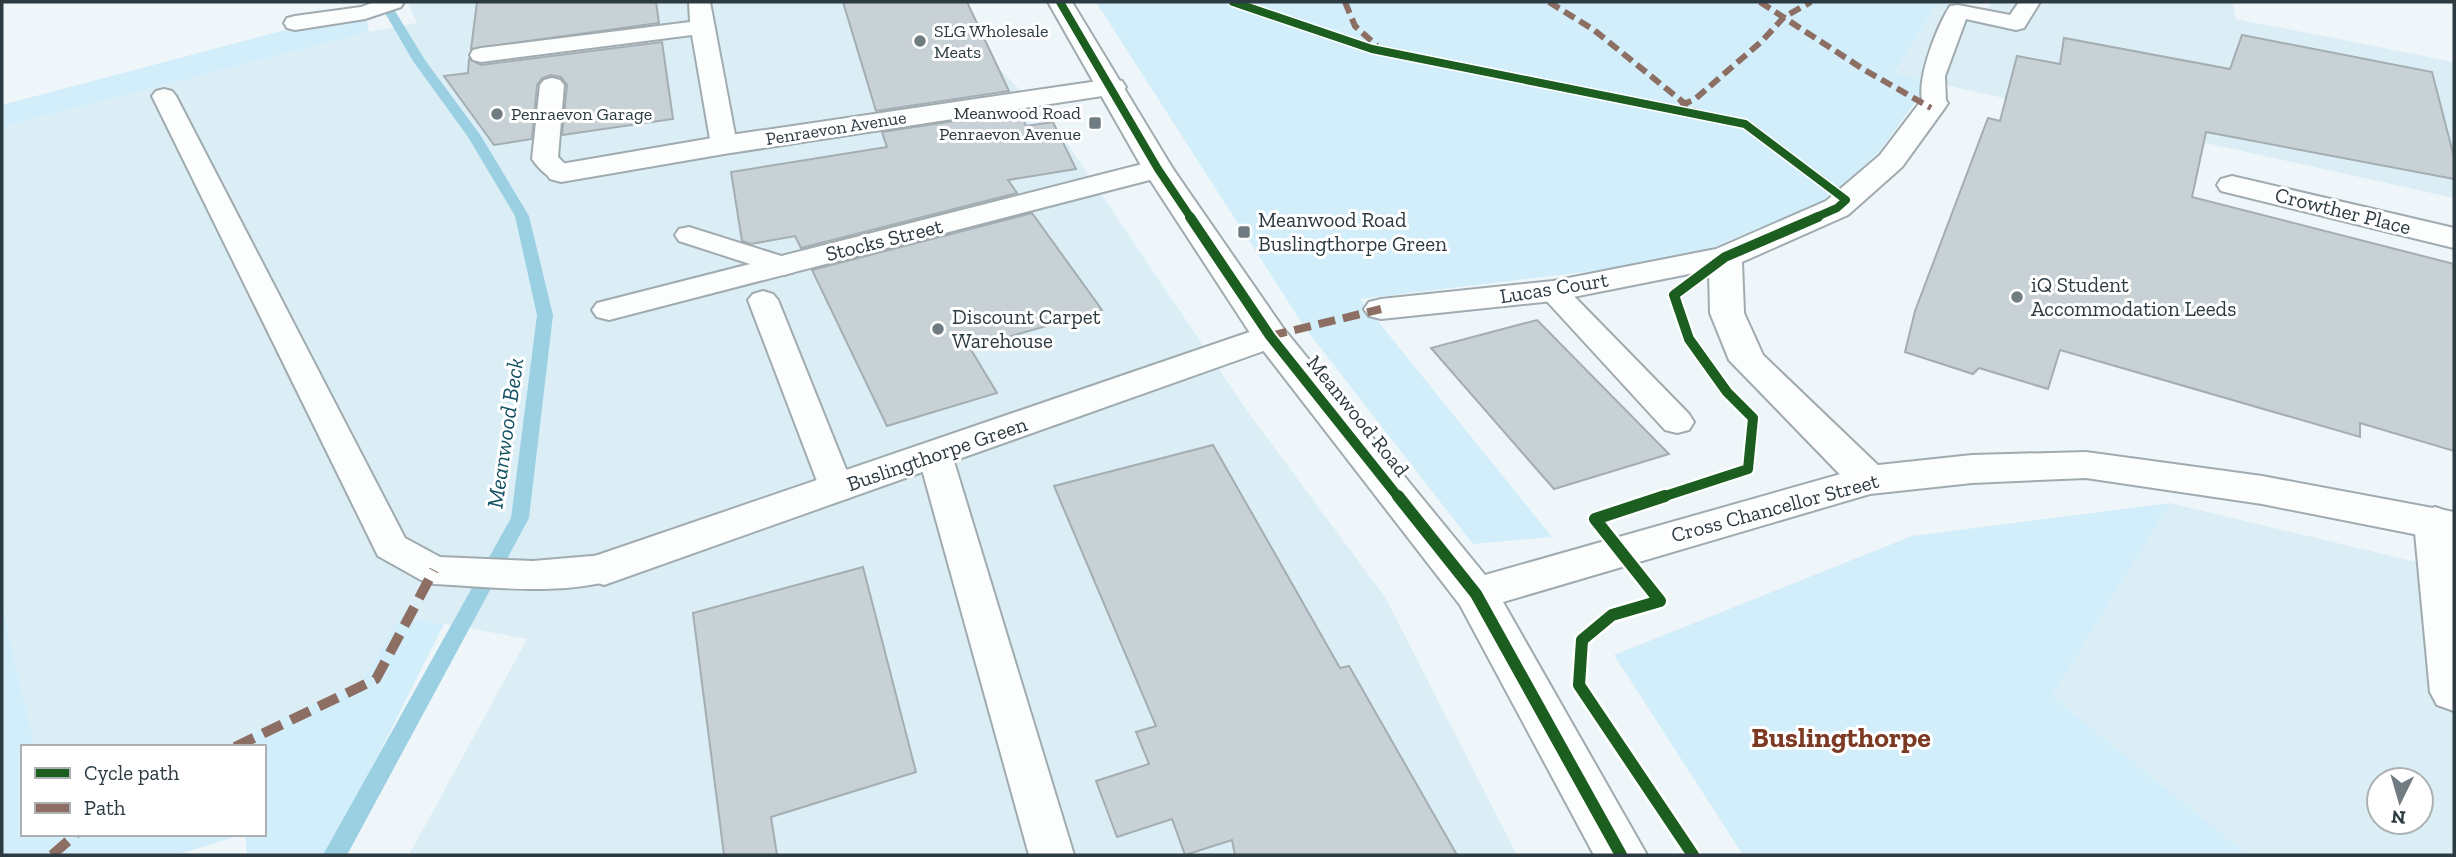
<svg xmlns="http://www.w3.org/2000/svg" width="2456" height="857" viewBox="0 0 2456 857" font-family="'Zilla Slab',serif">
  <rect width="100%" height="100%" fill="#eef6f9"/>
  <!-- built -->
  <g fill="#dbeef6" fill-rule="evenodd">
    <path d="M407,2H967L999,69L1053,122L1245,408L1385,597L1517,855H409L527,639L402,616L363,680L224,747H35L2,605V127L369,32L417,23Z"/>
    <path d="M1938,2L1986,10L1992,2H2233L2236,19L2454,62V198L1895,74Z"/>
    <path d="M2170,503L2454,571V855H2248L2052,696ZM2379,780H2421V822H2379Z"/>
  </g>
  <!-- green -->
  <g fill="#d1eefa">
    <path d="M1096,2H1938L1895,73L1930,82L1879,152L1826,200L1683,260L1360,299L1552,537L1473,544L1305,328Z"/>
    <path d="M366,17L369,32L2,127V105L304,25Z"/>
    <path d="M2170,503L2052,696L2248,855H1743L1614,655L1912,536Z"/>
    <path d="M2,605L35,747H23V834H244L176,855H2Z"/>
    <path d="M401,616L444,624L328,855H247L245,834H264V747H224L363,680Z"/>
  </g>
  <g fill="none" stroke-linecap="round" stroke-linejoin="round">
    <!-- stream -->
    <path fill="#9bd0e3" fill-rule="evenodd" d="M387,11H395L425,60L481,136L529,216L553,315L529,518L347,855H323L511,518L537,315L515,216L468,137L413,61L385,13Z"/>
  </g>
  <!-- building -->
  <g fill="#c8d2d6" stroke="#a4aeb2" stroke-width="2">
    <path d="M477,2H656L659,23L471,49Z"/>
    <path d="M843,2H967L1009,91L876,111Z"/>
    <path d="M2242,35L2432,72L2454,157V179L2206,132L2192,197L2454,264V451L2360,423V437L2060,350L2048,389L1979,368L1973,374L1905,352L1915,311L1988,118L2000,121L2017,56L2060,64L2064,38L2230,69Z"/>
    <path d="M662,42L673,119L562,135L567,85L561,77L551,75L542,78L537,85L532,139L494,145L444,76L468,73L469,59L481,65Z"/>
    <path d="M1019,111L1026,126L1053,122L1076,169L1008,180L1017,193L801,248L795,236L751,244L742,241L731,172L887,147L882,132Z"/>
    <path d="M1032,213L1102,310L970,348L997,393L887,426L812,270Z"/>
    <path d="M1537,320L1669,454L1554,489L1431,348Z"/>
    <path d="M1213,445L1340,668L1349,666L1457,855H1235L1232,840L1185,855L1172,819L1117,837L1096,781L1149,764L1136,732L1156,726L1054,486Z"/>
    <path d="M863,567L916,772L771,817L777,855H724L693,613Z"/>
  </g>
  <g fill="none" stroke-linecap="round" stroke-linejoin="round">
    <!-- lane casing -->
    <g stroke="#a0abaf" stroke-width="4">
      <g id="lane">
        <path d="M374,2H404L401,7L365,19L295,30L287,28L284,23L287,18L295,16L361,7Z"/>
        <path d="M689,2H710L737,145L733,150L724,153L715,150L711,145L692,35L481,62L473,60L470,55L473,50L481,48L690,22Z"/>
        <path d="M2019,2H2040L2024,28L2016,30L1966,19L1945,76L1946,103L1943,108L1934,110L1925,108C1912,88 1937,26 1950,6L1958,5L2010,15Z"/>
        <path d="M552,78L560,80L564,85L558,157L574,173L570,179C553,183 542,173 532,159L540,85L544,80Z"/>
        <path d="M164,89L172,91L176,96L405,538L440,557L533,561L604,555L617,559L623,569L617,579C559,596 493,587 434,584L421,580L378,556L152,96L156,91Z"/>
        <path d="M689,227L794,260L798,266L794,272L784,275L679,241L675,235L679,229Z"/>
        <path d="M1553,282L1563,285L1689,414L1694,422L1689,430L1677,433L1665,430L1543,297L1538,291L1543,285Z"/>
        <path d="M763,291L773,294L778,300L854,489L849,498L837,501L825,498L820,489L748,300L753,294Z"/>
        <path d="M935,444L947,447L952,455L1074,855H1029L918,455L923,447Z"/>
      </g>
    </g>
    <!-- street casing -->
    <g stroke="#a0abaf" stroke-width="4">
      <g id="street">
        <path d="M1112,79L1122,81L1126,87L1122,93L724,154L561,182L550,179L546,173L550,167L561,164L724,136Z"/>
        <path d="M1934,95L1944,97L1948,103L1944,109L1902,167L1848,215L1742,262L1744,313L1763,355L1883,470L1889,480L1883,490L1869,494L1855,490L1729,360L1710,313L1709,270L1553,301L1381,319L1369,316L1364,309L1369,302L1381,299L1553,281L1716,249L1826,201L1880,155L1924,97Z"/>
        <path d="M1158,160L1169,163L1173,169L1169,175L609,320L597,317L592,310L597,303Z"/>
        <path d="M2232,176L2454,228V248L2221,191L2217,185L2221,179Z"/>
        <path d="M1270,325L1283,328L1288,336L1283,344L604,585L589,580L582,569L589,558Z"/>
        <path d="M2435,507L2450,512L2454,519V711L2437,705L2430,692L2414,522L2420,512Z"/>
      </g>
    </g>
    <!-- secondary casing -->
    <g stroke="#a0abaf" stroke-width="4">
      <path id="secondary" d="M1048,2H1072L1173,169L1283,328L1485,575L1869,466L1972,455L2086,452L2262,476L2454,512V542L2262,504L2086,478L1972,483L1870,494L1503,602L1647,855H1594L1460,605L1252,336L1143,169Z"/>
    </g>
    <!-- lane -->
    <use href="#lane" fill="#fcfefe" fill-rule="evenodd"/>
    <!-- street -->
    <use href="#street" fill="#fcfefe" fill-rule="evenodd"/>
    <!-- secondary -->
    <use href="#secondary" fill="#fcfefe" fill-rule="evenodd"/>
    <!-- quiet-far2 -->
    <g stroke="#8d6e63" stroke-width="6" stroke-dasharray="12 6" stroke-linecap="butt">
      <path d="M1345,2L1355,26L1377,46"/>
      <path d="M1549,2L1594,30L1694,111"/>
      <path d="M1760,2L1863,69L1931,108"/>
      <path d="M1680,105L1694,100L1762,41L1784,17L1811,2"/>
    </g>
    <!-- quiet-far1 -->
    <path stroke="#8d6e63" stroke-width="8" stroke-dasharray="17 8" stroke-linecap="butt" d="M1270,336L1381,309"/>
    <!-- quiet -->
    <g stroke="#8d6e63" stroke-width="10" stroke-dasharray="21 10" stroke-linecap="butt">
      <path d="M235,747L376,679L434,570"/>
      <path d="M52,855L76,834"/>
    </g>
    <!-- cycleway-far2 casing -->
    <g stroke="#fff" stroke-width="11">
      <g id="cycleway-far2">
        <path d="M1060,2L1158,169L1191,218"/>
        <path d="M1233,2L1372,49L1745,124L1846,200L1837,208L1814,218"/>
      </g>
    </g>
    <!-- cycleway-far1 casing -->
    <g stroke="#fff" stroke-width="14">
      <g id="cycleway-far1">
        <path d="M1190,217L1270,336L1399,498"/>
        <path d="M1659,498L1748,469L1753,418L1727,392L1689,339L1674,295L1725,257L1818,217"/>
      </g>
    </g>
    <!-- cycleway casing -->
    <g stroke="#fff" stroke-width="17">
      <g id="cycleway">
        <path d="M1398,496L1476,594L1621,855"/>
        <path d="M1665,496L1595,519L1660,601L1612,615L1582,640L1579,685L1693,855"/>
      </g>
    </g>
    <!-- cycleway-far2 -->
    <use href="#cycleway-far2" stroke="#1b5e20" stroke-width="8"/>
    <!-- cycleway-far1 -->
    <use href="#cycleway-far1" stroke="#1b5e20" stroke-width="10"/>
    <!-- cycleway -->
    <use href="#cycleway" stroke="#1b5e20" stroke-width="12"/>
  </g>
  <!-- markers -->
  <g fill="#707c81" stroke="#fff" stroke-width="2.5">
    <circle cx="920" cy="41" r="7"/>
    <circle cx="497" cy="114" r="7"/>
    <rect x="1088" y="116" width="14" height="14" rx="3.5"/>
    <rect x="1237" y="225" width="14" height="14" rx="3.5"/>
    <circle cx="2017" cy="297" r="7"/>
    <circle cx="938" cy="329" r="7"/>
  </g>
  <g text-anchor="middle" stroke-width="6" stroke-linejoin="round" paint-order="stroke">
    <!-- far-poi labels -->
    <g font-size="18" fill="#2c3b41" stroke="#fff" text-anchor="start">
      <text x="934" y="37">SLG Wholesale<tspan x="934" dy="21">Meats</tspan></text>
      <text x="1081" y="119" text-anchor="end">Meanwood Road<tspan x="1081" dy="21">Penraevon Avenue</tspan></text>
      <text x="511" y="120">Penraevon Garage</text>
    </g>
    <!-- far-street labels -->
    <g font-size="18" fill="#2c3b41" stroke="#fff">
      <text transform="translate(836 128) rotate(-9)" y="6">Penraevon Avenue</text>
    </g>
    <!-- street labels -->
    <g font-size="21" fill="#2c3b41" stroke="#fff">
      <text transform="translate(2343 211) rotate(14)" y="7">Crowther Place</text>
      <text transform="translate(884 240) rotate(-14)" y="7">Stocks Street</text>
      <text transform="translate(1554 288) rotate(-9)" y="7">Lucas Court</text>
      <text transform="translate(1358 416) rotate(51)" y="7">Meanwood Road</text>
      <text transform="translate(937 454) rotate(-19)" y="7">Buslingthorpe Green</text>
      <text transform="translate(1775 508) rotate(-15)" y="7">Cross Chancellor Street</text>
    </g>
    <!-- poi labels -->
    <g font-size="21" fill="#2c3b41" stroke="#fff" text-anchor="start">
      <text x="1258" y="227">Meanwood Road<tspan x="1258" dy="24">Buslingthorpe Green</tspan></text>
      <text x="2031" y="292">iQ Student<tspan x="2031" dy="24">Accommodation Leeds</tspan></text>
      <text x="952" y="324">Discount Carpet<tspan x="952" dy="24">Warehouse</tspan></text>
    </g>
    <!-- water labels -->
    <g font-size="23" font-style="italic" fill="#145163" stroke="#fff">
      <text transform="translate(505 433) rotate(-82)" y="8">Meanwood Beck</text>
    </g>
    <!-- near-neighbourhood labels -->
    <g font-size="28" font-weight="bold" fill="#7c3923" stroke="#fff">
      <text x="1841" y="747">Buslingthorpe</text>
    </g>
  </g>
  <!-- border -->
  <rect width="2456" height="857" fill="none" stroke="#2c3b41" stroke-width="7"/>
  <!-- legend -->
  <rect x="21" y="745" width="245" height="91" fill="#ffffff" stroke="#abb1b3" stroke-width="2"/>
  <rect x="35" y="768" width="35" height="10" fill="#1b5e20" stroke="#abb1b3" stroke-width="2"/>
  <text x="84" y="780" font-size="21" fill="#2c3b41">Cycle path</text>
  <rect x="35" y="803" width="35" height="10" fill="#8d6e63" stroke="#abb1b3" stroke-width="2"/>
  <text x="84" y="815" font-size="21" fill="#2c3b41">Path</text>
  <!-- north arrow -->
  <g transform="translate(2400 801) rotate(185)"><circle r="33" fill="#ffffff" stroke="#abb1b3" stroke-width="2"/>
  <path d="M0-5L12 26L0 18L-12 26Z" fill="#707c81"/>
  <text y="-10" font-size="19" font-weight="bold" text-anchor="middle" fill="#2c3b41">N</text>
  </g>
</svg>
